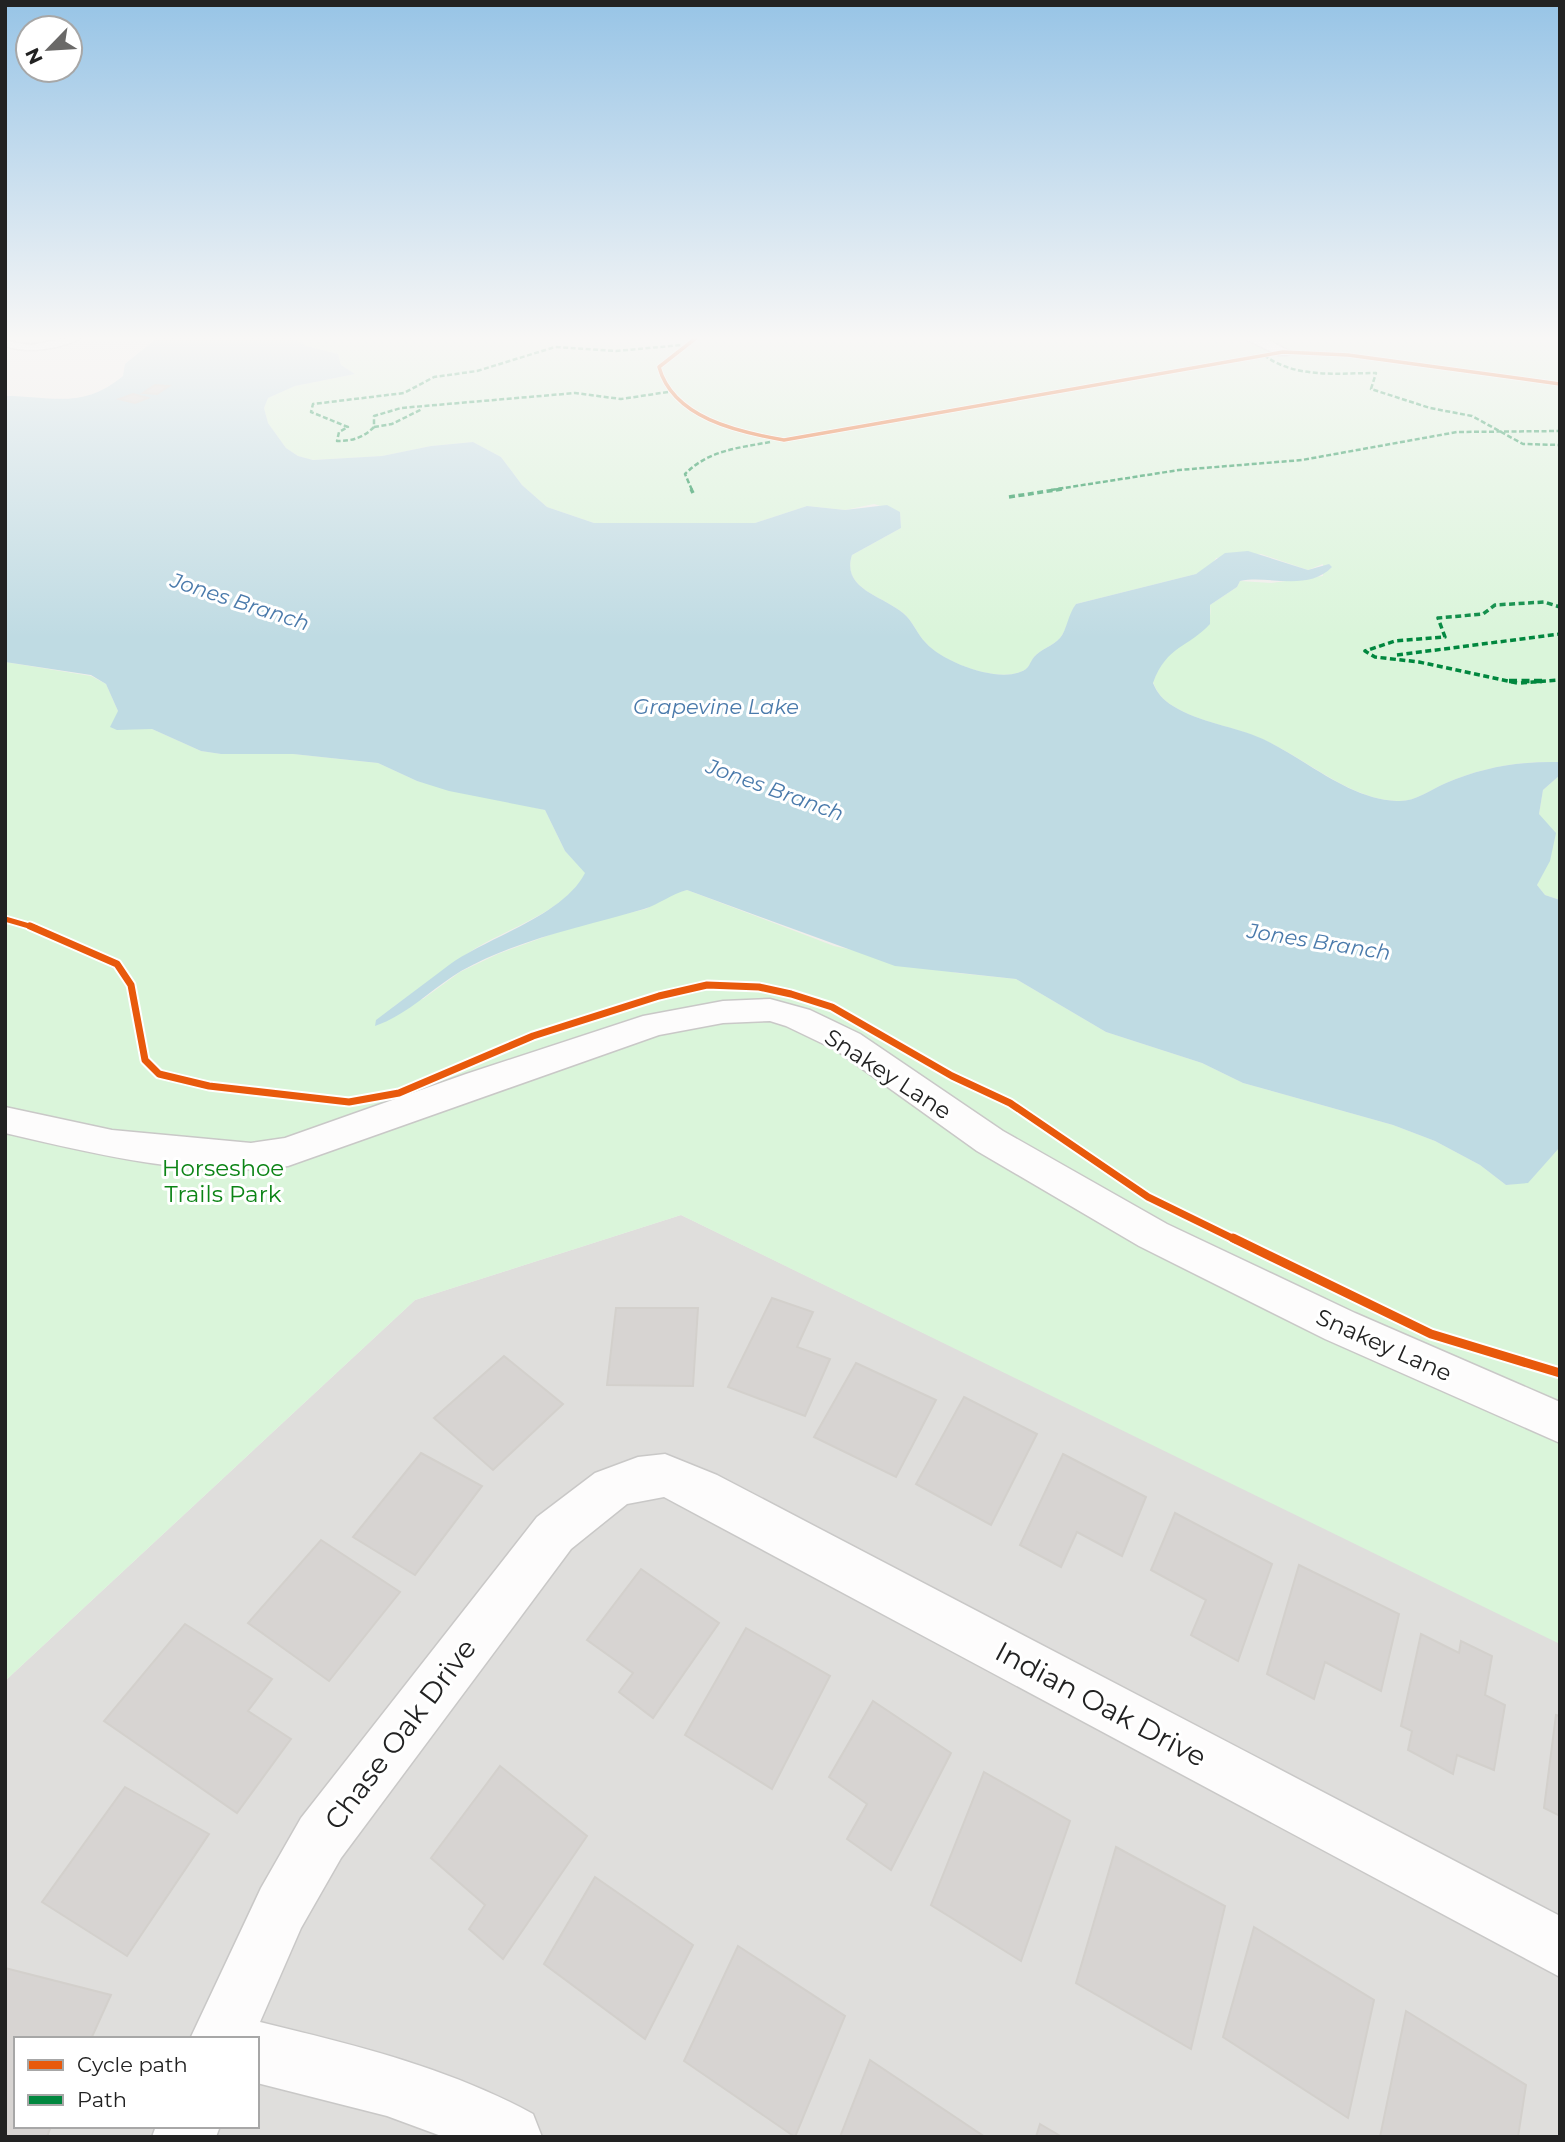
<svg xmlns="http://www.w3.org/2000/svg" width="1565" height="2142" viewBox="0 0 1565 2142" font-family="Montserrat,sans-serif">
  <rect width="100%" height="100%" fill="#f0eeeb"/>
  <!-- residential -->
  <path fill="#dfdedc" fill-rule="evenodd" d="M681,1215L1560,1642V2137H5V1681L415,1300ZM16,2039H257V2126H16Z"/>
  <!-- park -->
  <g fill="#daf5da">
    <path d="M294,338H1560V762C1520,761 1483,767 1446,783C1429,790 1416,802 1397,801C1348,799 1306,758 1262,739C1233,726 1200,723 1173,706C1163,700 1157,693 1153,682C1157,671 1165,658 1174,649C1190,635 1214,633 1210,605L1237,587L1240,581L1271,583L1323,576V564L1308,570L1261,554L1216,558L1211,566L1196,574L1076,604C1071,614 1066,631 1060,638C1053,646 1041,649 1034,657C1029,664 1030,669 1020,672C996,682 942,662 926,643C917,634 913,621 903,613C883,596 841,589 852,555L901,528L900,512L874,504L845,510L807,506L755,523H594L547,507L522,485L501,457L473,442L431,446L382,456L313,460L298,456L286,448L268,423L264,408L268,398L295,386L355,374L341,365L338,354L306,346Z"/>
    <path d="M5,662L91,676L106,684L118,711L137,729H152L201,751L221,754H293L378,763L417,781L545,810L565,851L586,873C565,911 511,927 476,948C447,966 421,988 393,1007L423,999L460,972L498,954L577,925L646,909L670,894L687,890L834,946L957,973L1016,979L1106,1032L1202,1063L1243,1083L1393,1125L1435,1141L1480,1165L1506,1185L1528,1182L1560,1147V1644L681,1215L415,1300L5,1681Z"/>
    <path d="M1560,775V900L1545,895L1537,885C1549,862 1555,838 1539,814L1543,790Z"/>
  </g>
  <!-- water -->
  <path fill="#bfdbe3" d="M157,338H294L306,346L338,354L341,365L355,374L295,386L268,398L264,408L268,423L286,448L298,456L313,460L382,456L431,446L473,442L501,457L522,485L547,507L594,523H755L807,506L845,510L887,505L900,512L901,528L852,555C841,589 883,596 903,613C913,621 917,634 926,643C943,662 996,682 1020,672C1030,669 1029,663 1034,657C1041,649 1053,646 1060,638C1067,630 1068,614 1076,604L1196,574L1225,553L1248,551L1308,570L1329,564L1332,567C1308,592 1269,575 1240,581L1237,587L1210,605V624C1188,648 1167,645 1153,683C1157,693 1163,700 1173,706C1200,723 1234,726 1263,739C1306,759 1348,799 1397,801C1416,802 1429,790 1446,783C1483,767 1520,761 1560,762V775L1543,790L1539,814L1556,833L1550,861L1537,885L1545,895L1560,900V1147L1528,1183L1506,1185L1480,1165L1435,1141L1393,1125L1243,1083L1202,1063L1106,1032L1016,979L895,966L687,890C671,894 660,904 644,909C583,927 518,939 461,971C431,989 409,1014 375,1026L376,1020C400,1002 425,983 449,965C488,937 563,916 585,873L565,851L545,810L449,791L417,781L378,763L293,754H221L201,751L152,729L117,730L110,727L118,711L106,684L91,675L5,662V396C53,396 82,410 123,376L125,364Z"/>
  <!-- building -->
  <g fill="#d7d4d2" stroke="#d3d0cc" stroke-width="2">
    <path d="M155,385L169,386L157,394L143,393Z"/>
    <path d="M133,394L148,398L135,403L119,399Z"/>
    <path d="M772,1298L813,1312L797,1347L830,1359L805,1416L728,1387Z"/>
    <path d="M616,1308H698L693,1386L607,1385Z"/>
    <path d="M504,1356L563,1404L493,1470L434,1418Z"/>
    <path d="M856,1363L936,1400L896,1477L814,1437Z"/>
    <path d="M964,1397L1037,1434L991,1525L916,1484Z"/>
    <path d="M421,1453L482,1486L415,1575L353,1537Z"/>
    <path d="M1063,1454L1146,1497L1122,1556L1077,1532L1061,1567L1020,1545Z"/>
    <path d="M1175,1513L1272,1564L1238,1661L1191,1635L1206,1600L1151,1570Z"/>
    <path d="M321,1540L400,1592L329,1681L248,1623Z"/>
    <path d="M1299,1565L1399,1614L1381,1691L1325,1662L1314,1699L1267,1674Z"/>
    <path d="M641,1569L719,1623L653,1718L619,1692L633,1673L587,1640Z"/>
    <path d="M185,1624L272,1679L248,1711L291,1739L237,1813L104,1721Z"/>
    <path d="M746,1628L830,1676L772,1789L685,1735Z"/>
    <path d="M1421,1634L1459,1653L1461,1641L1492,1656L1485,1695L1505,1705L1494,1770L1457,1755L1453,1774L1408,1750L1412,1731L1401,1726Z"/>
    <path d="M873,1701L951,1753L891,1870L847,1839L867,1804L829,1777Z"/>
    <path d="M1556,1715L1560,1716V1816L1544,1808Z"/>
    <path d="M500,1766L587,1836L503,1959L469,1929L485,1905L431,1858Z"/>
    <path d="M984,1772L1070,1821L1021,1961L931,1905Z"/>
    <path d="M125,1787L209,1834L127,1956L42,1902Z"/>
    <path d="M1116,1847L1225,1906L1191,2049L1076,1983Z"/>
    <path d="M595,1877L693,1945L645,2039L544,1964Z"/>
    <path d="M1254,1927L1374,2000L1348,2118L1223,2037Z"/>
    <path d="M738,1946L845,2016L795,2137L684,2061Z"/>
    <path d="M5,1968L111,1995L91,2039H16V2126H51L47,2137H5Z"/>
    <path d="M1406,2011L1526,2085L1518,2137H1380Z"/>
    <path d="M870,2060L985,2137H840Z"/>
    <path d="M1040,2124L1062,2137H1036Z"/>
  </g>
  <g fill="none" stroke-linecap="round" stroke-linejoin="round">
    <!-- lane casing -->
    <g stroke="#c9c8c7" stroke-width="3">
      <path id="lane" d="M69,338H81C60,349 29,354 5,346V341L31,345Z"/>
    </g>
    <!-- street casing -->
    <g stroke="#c9c8c7" stroke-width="3">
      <g id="street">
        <path d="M1243,338H1264L1291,352L1288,355H1278Z"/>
        <path d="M770,999L810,1010L860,1034L1003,1131L1167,1224L1355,1313L1560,1402V1443L1325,1339L1139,1246L977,1151L836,1050L786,1026L770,1021L723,1023L659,1035L288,1166C194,1179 96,1154 5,1133V1107L112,1130L251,1143L285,1138L466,1074L643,1016L723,1001Z"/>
        <path d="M665,1454L717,1475L1560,1916V1977L664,1497L627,1504L571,1549L341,1858L301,1928L260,2022C354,2045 447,2067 533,2114L542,2137H444L387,2116L257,2083V2039H190L261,1888L301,1818L537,1517L595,1473L638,1457Z"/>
        <path d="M156,2126H220L216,2137H152Z"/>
      </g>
    </g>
    <!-- lane -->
    <use href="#lane" fill="#fdfcfc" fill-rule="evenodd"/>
    <!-- street -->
    <use href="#street" fill="#fdfcfc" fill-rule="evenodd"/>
    <!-- quiet-far2 -->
    <g stroke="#00873e" stroke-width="2.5" stroke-dasharray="5 2.5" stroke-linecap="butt">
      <path d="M1264,355C1295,379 1339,373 1376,373L1371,389L1430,408L1472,416L1523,444L1560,445"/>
      <path d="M668,392L621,399L575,393L401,408L374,416V427C363,438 352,441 337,441L339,432L348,427L311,412L313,404L404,393L434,377L477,371L555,347L616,351L681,345"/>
      <path d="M374,427L392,424L422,409"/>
      <path d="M692,490L685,474C709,450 738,448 770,442"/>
      <path d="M1051,490L1179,470L1302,460L1457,432L1560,431"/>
    </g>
    <!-- quiet-far1 -->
    <g stroke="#00873e" stroke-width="3.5" stroke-dasharray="6 3.5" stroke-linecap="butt">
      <path d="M691,489L693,493"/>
      <path d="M1009,497L1062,489"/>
      <path d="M1397,655L1560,634"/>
      <path d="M1517,683L1419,662L1375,657L1365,651L1395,641L1445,637L1438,618L1483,614L1495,605L1544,602L1560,607"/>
      <path d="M1521,683L1560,680"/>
    </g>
    <!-- quiet -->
    <path stroke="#00873e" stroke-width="4.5" stroke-dasharray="8 4.5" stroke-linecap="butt" d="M1509,681H1545"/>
    <!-- cycleway-far3 casing -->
    <g stroke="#fff" stroke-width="5">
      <path id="cycleway-far3" d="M696,338L659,367C673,418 738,432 784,440L1283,352L1348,355L1560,384"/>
    </g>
    <!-- cycleway-far2 casing -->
    <g stroke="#fff" stroke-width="9">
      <path id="cycleway-far2" d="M5,919L36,928"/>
    </g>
    <!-- cycleway-far1 casing -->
    <g stroke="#fff" stroke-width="11">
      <path id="cycleway-far1" d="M30,926L117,964L131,985L145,1060L159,1074L209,1086L349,1102L399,1093L533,1036L659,996L707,985L759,987L791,994L832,1007L952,1076L1010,1103L1148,1197L1236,1240"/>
    </g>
    <!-- cycleway casing -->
    <g stroke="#fff" stroke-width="13">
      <path id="cycleway" d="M1233,1238L1431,1334L1560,1373"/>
    </g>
    <!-- cycleway-far3 -->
    <use href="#cycleway-far3" stroke="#e8590c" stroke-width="3.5"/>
    <!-- cycleway-far2 -->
    <use href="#cycleway-far2" stroke="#e8590c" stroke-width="5"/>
    <!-- cycleway-far1 -->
    <use href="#cycleway-far1" stroke="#e8590c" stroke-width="7"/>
    <!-- cycleway -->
    <use href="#cycleway" stroke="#e8590c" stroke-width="9"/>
  </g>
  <!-- sky -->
  <linearGradient id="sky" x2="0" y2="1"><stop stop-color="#97c4e6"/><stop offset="0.53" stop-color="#f8f7f6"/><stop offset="1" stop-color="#f8f7f6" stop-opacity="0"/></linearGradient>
  <rect width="1565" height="638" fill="url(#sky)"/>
  <g text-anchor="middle" stroke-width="6" stroke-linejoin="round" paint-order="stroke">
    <!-- far-water labels -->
    <g font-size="21" font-style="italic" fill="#4a7aab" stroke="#fff">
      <text transform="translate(240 602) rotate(18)" y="7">Jones Branch</text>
      <text x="716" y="714">Grapevine Lake</text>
      <text transform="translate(775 790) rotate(20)" y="7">Jones Branch</text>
      <text transform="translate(1319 942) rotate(9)" y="7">Jones Branch</text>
    </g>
    <!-- street labels -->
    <g font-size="23" fill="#222" stroke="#fff">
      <text transform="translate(888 1074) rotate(33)" y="8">Snakey Lane</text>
      <text transform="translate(1384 1345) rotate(24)" y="8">Snakey Lane</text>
    </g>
    <!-- park labels -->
    <g font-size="23" fill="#0c8416" stroke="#fff">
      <text x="223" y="1176">Horseshoe<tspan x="223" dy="26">Trails Park</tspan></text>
    </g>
    <!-- near-street labels -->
    <g font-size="28" fill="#222" stroke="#fff">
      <text transform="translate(1101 1704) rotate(28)" y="10">Indian Oak Drive</text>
      <text transform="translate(400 1734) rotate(-53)" y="10">Chase Oak Drive</text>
    </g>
  </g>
  <!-- border -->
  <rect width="1565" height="2142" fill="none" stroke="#222222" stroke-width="14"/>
  <!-- legend -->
  <rect x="14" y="2037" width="245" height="91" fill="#ffffff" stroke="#a7a7a7" stroke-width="2"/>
  <rect x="28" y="2060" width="35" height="10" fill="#e8590c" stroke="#a7a7a7" stroke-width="2"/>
  <text x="77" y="2072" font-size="21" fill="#222222">Cycle path</text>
  <rect x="28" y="2095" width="35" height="10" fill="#00873e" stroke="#a7a7a7" stroke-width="2"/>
  <text x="77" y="2107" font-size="21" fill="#222222">Path</text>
  <!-- north arrow -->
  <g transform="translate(49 49) rotate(245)"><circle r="33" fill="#ffffff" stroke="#a7a7a7" stroke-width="2"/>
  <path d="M0-5L12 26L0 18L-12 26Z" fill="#6a6968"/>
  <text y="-10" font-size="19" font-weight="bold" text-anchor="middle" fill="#222222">N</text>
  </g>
</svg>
